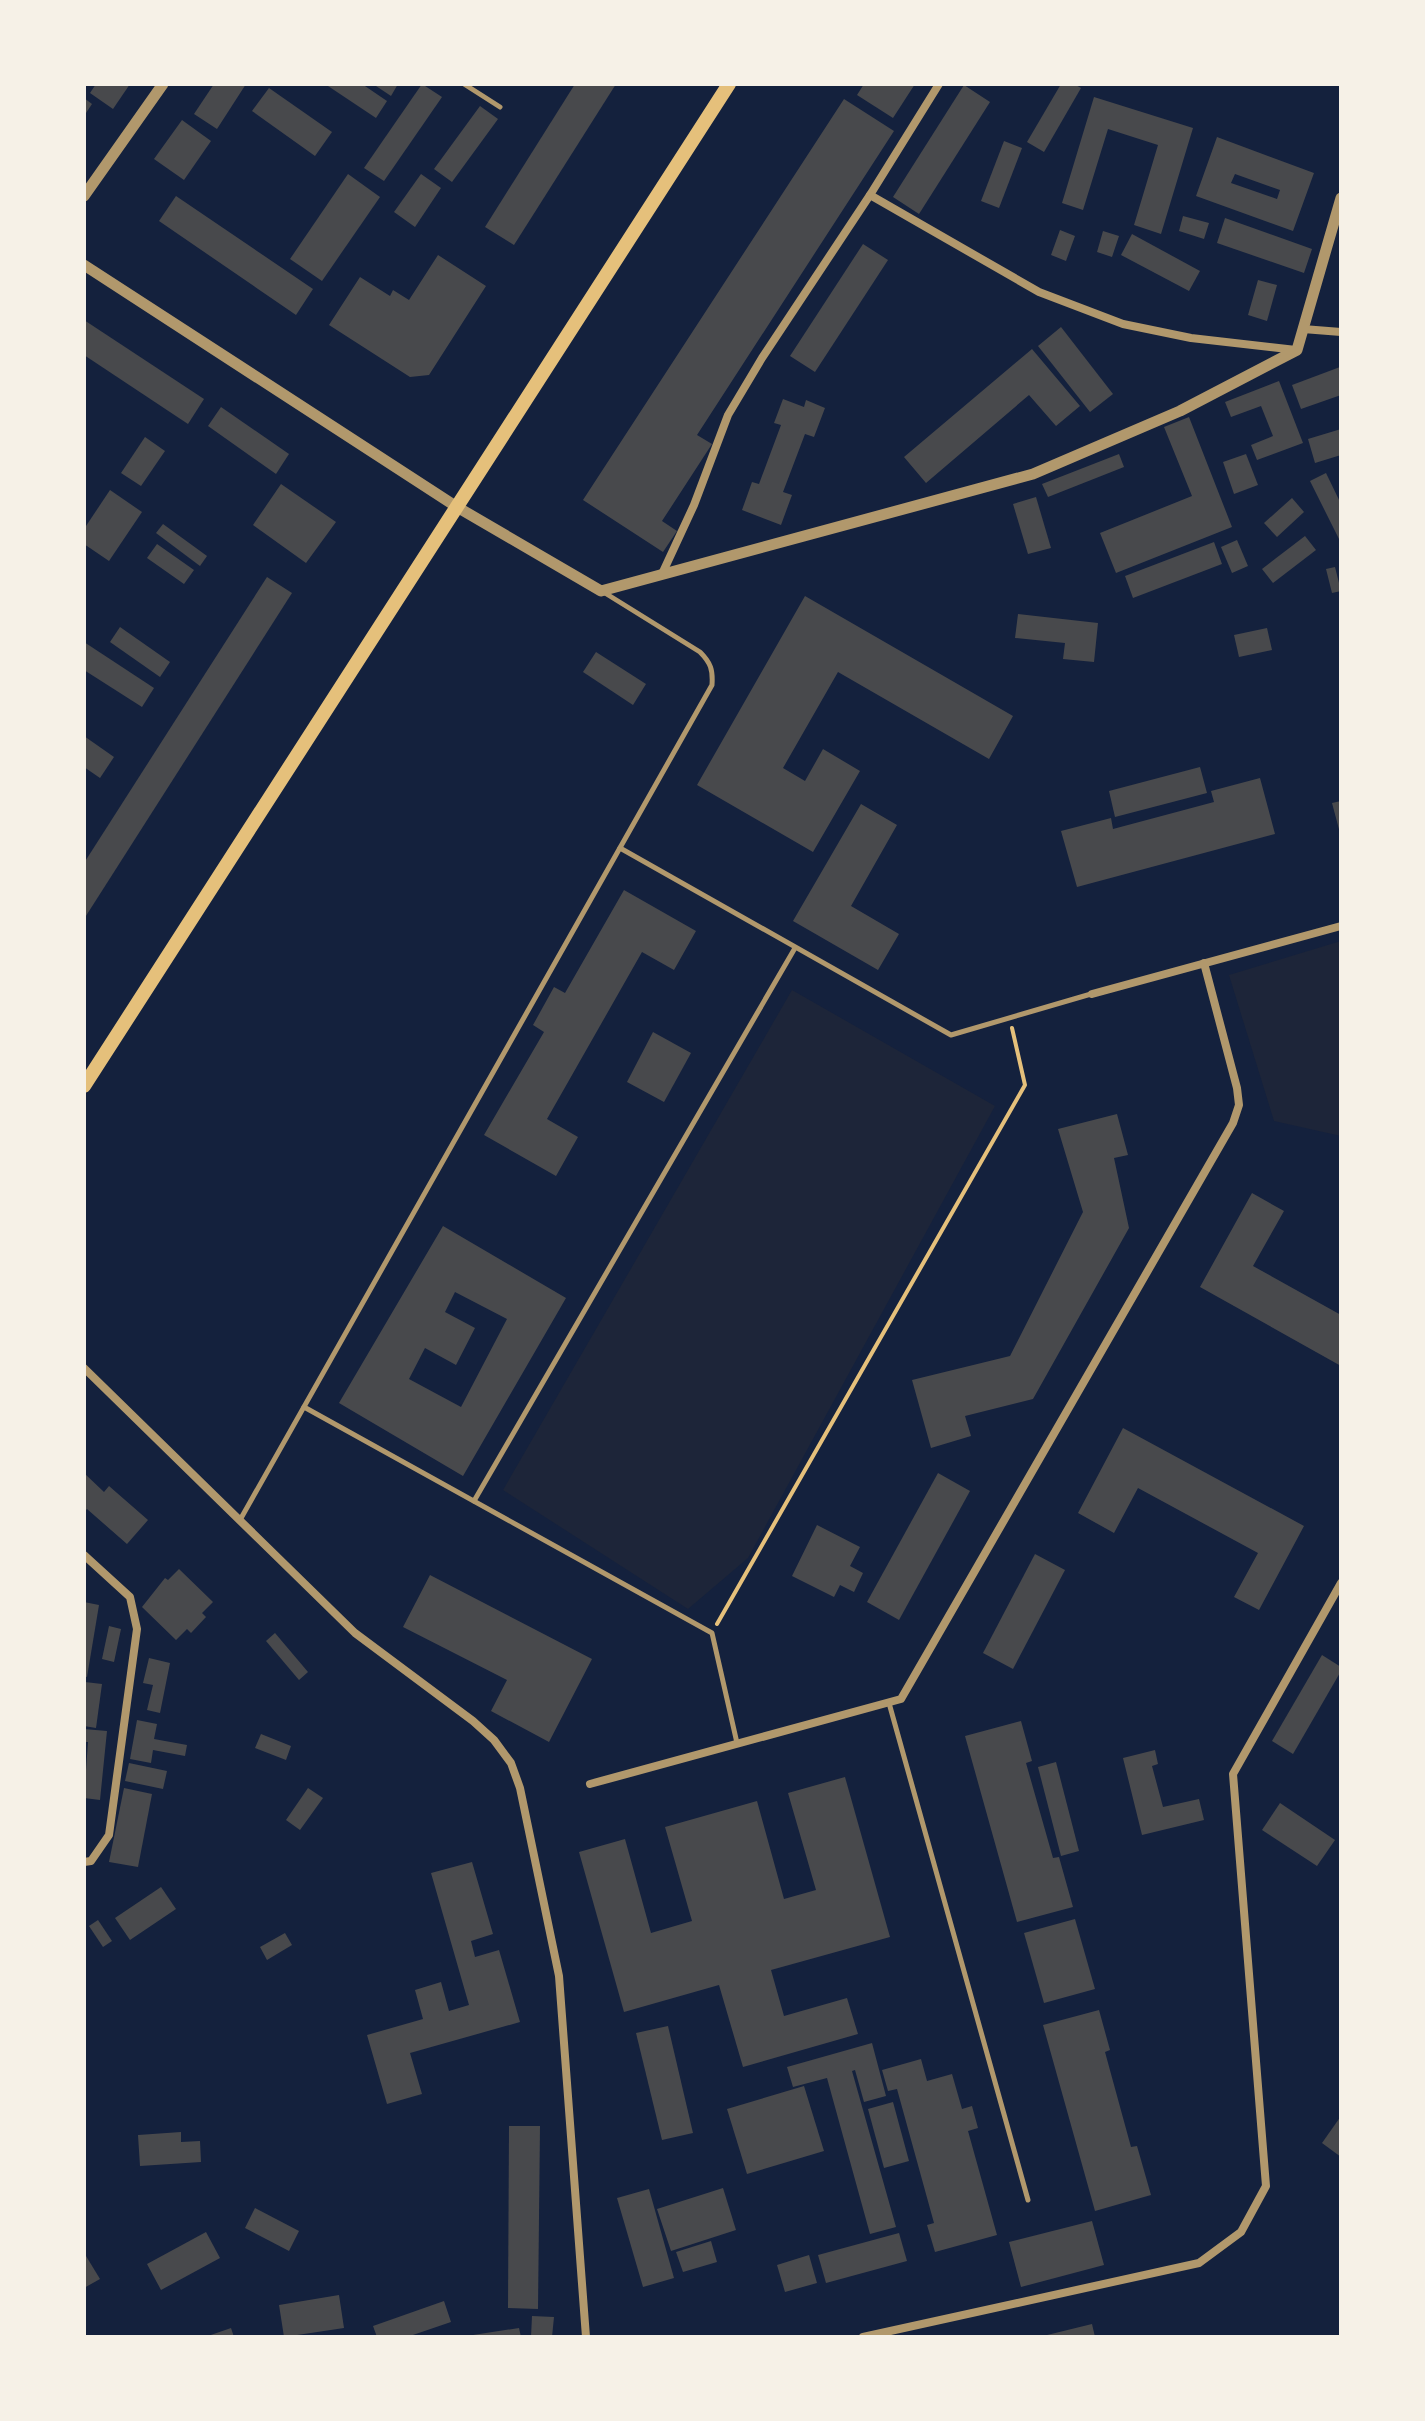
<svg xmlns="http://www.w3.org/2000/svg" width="1425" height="2421" viewBox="0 0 1425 2421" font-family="Karla,sans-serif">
  <rect width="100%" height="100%" fill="#14213d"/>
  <!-- green -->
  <g fill="#1d2539">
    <path d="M1341,941V1136L1274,1121L1229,975Z"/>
    <path d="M792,990L995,1106L748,1558L688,1609L503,1490Z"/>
  </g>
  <!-- building -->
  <g fill="#48494c" fill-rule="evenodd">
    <path d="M96,84H130L113,109L90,93Z"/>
    <path d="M214,84H246L217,129L194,114Z"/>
    <path d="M325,84H362L387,101L376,118Z"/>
    <path d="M373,84H398L391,96Z"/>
    <path d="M422,84L442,97L384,181L364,168Z"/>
    <path d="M575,84H616L514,245L485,227Z"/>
    <path d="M864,84H915L893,118L857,95Z"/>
    <path d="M1061,84H1074L1081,88L1044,152L1027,142Z"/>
    <path d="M964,85L990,102L919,214L893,197Z"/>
    <path d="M269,88L332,132L315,156L252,111Z"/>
    <path d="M1094,97L1193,128L1161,234L1134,225L1158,145L1108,129L1083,210L1062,203Z"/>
    <path d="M84,98L92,104L84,116Z"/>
    <path d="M844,99L894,131L697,435L712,444L662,521L677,531L663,552L583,500Z"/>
    <path d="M480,106L498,119L452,182L434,169Z"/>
    <path d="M182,120L211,141L184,180L154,159Z"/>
    <path d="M1217,137L1314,173L1293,231L1196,196ZM1235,174L1280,190L1277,199L1231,183Z"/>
    <path d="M1004,141L1022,148L999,208L981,201Z"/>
    <path d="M348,174L380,197L322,281L290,259Z"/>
    <path d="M421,174L441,188L415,227L394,212Z"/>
    <path d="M176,196L313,289L296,315L159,221Z"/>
    <path d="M1183,216L1209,223L1204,239L1179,231Z"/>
    <path d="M1225,218L1312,249L1304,273L1217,243Z"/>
    <path d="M1060,230L1075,236L1066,261L1051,255Z"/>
    <path d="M1103,231L1119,236L1112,257L1097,252Z"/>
    <path d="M1132,234L1200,271L1189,291L1121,255Z"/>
    <path d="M863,244L888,260L815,372L790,356Z"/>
    <path d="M438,255L486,286L429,375L410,377L329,325L360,277L390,296L393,290L409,300Z"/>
    <path d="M1258,280L1277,285L1267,321L1248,315Z"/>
    <path d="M84,320L204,399L188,424L84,355Z"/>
    <path d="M1061,327L1113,394L1090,412L1038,346Z"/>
    <path d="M1032,349L1080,406L1056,426L1029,395L926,483L904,457Z"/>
    <path d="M1340,367L1341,395L1301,409L1292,385Z"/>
    <path d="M1279,381L1303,443L1257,460L1251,445L1273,436L1261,406L1231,417L1225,402Z"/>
    <path d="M783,399L804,407L806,400L825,408L814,437L805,434L783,492L792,495L781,525L742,510L752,482L759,484L781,425L774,423Z"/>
    <path d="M221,407L289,454L276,474L208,426Z"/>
    <path d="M1189,417L1232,527L1116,573L1100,533L1192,496L1164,427Z"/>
    <path d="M1341,429V455L1315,463L1308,439Z"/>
    <path d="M145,437L165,451L141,486L121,473Z"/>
    <path d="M1119,454L1124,467L1048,497L1042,484Z"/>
    <path d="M1246,454L1258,485L1234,494L1223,462Z"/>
    <path d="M1326,473L1341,504V538L1339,539L1310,481Z"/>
    <path d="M281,484L336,522L306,563L253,525Z"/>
    <path d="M110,490L142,512L109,561L84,544V529Z"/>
    <path d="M1036,497L1051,548L1028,554L1013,504Z"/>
    <path d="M1292,498L1304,512L1277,537L1264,523Z"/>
    <path d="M163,524L207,556L200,566L156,533Z"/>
    <path d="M1305,536L1316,550L1273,583L1262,569Z"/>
    <path d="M1237,540L1248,566L1232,573L1221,547Z"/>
    <path d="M1214,542L1222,564L1133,598L1125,576Z"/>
    <path d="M157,544L194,570L184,584L147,558Z"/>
    <path d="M1335,567L1341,591L1332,593L1326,569Z"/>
    <path d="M267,577L292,593L84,919V863Z"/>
    <path d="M805,596L1013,716L989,759L838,672L783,768L805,781L823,749L860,771L813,852L697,785Z"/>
    <path d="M1018,614L1098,623L1094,662L1063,659L1065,643L1015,638Z"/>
    <path d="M120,627L170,662L160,677L110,642Z"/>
    <path d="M1267,628L1272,650L1239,657L1234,635Z"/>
    <path d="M84,642L154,688L142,707L84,670Z"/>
    <path d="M596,652L646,684L633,705L583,672Z"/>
    <path d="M84,736L114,757L100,778L84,767Z"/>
    <path d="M1200,767L1207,793L1115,817L1109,791Z"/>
    <path d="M1260,778L1275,834L1077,887L1061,831L1111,818L1113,829L1214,802L1211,791Z"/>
    <path d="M1341,801V833H1340L1332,803Z"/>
    <path d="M861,804L897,825L851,906L899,934L878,970L793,921Z"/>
    <path d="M624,890L696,931L674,970L642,952L547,1119L578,1137L556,1176L484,1135L544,1032L533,1025L554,987L565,993Z"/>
    <path d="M653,1032L691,1053L664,1102L627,1082Z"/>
    <path d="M1117,1114L1128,1155L1114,1158L1129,1228L1033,1399L965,1416L971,1436L931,1448L912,1380L1010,1356L1083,1212L1058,1129Z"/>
    <path d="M1252,1193L1284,1211L1253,1266L1341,1315V1366L1200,1287Z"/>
    <path d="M443,1226L566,1298L463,1476L339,1403ZM455,1292L507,1319L461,1407L409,1379L425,1348L456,1365L475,1328L445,1312Z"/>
    <path d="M1123,1428L1304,1526L1259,1610L1234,1597L1258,1553L1138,1488L1114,1533L1078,1513Z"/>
    <path d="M84,1473L104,1492L109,1486L148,1520L127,1544L87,1509L84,1512Z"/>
    <path d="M938,1473L970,1491L899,1620L867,1602Z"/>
    <path d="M817,1525L860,1547L850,1566L863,1573L854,1592L840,1585L834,1597L792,1576Z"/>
    <path d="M1035,1554L1065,1570L1013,1669L983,1653Z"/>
    <path d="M179,1569L213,1602L202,1613L206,1617L191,1633L187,1629L176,1640L142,1607L165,1578L168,1580Z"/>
    <path d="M430,1575L592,1659L549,1742L491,1711L507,1680L403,1627Z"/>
    <path d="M84,1602L99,1605L87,1677L84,1676Z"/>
    <path d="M109,1626L121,1629L114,1662L102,1659Z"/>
    <path d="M275,1633L308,1672L299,1680L266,1641Z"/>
    <path d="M1322,1655L1341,1667V1671L1293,1754L1272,1741Z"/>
    <path d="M149,1658L170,1663L160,1713L147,1710L153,1685L143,1683Z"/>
    <path d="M85,1682L102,1684L96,1728L84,1726Z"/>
    <path d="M137,1720L157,1724L154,1739L187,1745L185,1756L153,1750L151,1763L130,1759Z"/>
    <path d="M1021,1721L1032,1761L1026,1763L1053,1858L1059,1857L1073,1907L1017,1922L965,1736Z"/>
    <path d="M84,1729L107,1731L100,1800L84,1798L88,1742H84Z"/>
    <path d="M261,1734L291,1746L286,1760L255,1748Z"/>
    <path d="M1155,1750L1158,1764L1152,1766L1163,1807L1199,1799L1204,1820L1142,1835L1123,1758Z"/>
    <path d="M1056,1762L1079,1851L1061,1856L1038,1767Z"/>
    <path d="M129,1763L167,1771L163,1789L125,1781Z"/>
    <path d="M845,1777L890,1937L771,1970L784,2016L847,1998L858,2034L743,2067L719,1985L624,2012L579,1852L625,1839L651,1933L692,1921L665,1827L757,1801L784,1899L816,1890L788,1793Z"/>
    <path d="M124,1788L152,1794L138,1867L109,1862Z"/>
    <path d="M308,1788L323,1798L300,1830L286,1820Z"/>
    <path d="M1280,1803L1335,1840L1317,1866L1262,1830Z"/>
    <path d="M472,1862L493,1934L471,1941L475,1957L499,1950L520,2022L410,2053L422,2094L387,2104L367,2035L423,2019L415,1990L441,1982L449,2011L469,2005L431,1873Z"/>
    <path d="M161,1887L176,1909L130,1940L115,1918Z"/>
    <path d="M1075,1919L1095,1989L1044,2003L1024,1933Z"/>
    <path d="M98,1920L112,1941L103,1947L89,1926Z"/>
    <path d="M285,1933L292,1945L267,1960L260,1947Z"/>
    <path d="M1099,2010L1110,2050L1105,2052L1131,2147L1137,2146L1151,2195L1095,2211L1043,2025Z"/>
    <path d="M668,2026L693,2133L662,2140L636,2033Z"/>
    <path d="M872,2043L886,2096L864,2102L855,2070L852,2071L896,2227L870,2234L827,2078L793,2087L787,2067Z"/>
    <path d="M921,2059L927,2081L952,2074L962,2109L972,2106L978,2128L968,2131L997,2235L935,2252L927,2225L934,2223L897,2089L888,2091L882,2070Z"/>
    <path d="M804,2086L824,2151L747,2174L727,2109Z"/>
    <path d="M893,2102L909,2161L884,2168L868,2109Z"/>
    <path d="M1341,2116V2157L1322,2143Z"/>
    <path d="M509,2126H540L538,2309L508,2308Z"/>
    <path d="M181,2132V2142L200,2141L201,2162L140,2166L138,2135Z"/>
    <path d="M723,2188L736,2230L671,2251L657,2209Z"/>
    <path d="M649,2189L674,2278L643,2287L617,2198Z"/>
    <path d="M255,2208L299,2231L289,2251L245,2228Z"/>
    <path d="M1092,2221L1104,2265L1021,2287L1009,2242Z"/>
    <path d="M206,2232L220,2258L161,2290L147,2264Z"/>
    <path d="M899,2233L907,2261L826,2283L818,2255Z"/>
    <path d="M711,2241L717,2262L683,2272L676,2252Z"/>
    <path d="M809,2255L817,2283L785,2292L777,2265Z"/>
    <path d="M86,2256L100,2279L84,2288V2257Z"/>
    <path d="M339,2295L344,2328L284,2337L279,2305Z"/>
    <path d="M444,2301L451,2322L407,2337H377L373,2326Z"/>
    <path d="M532,2316L554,2317L552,2337H531Z"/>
    <path d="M1092,2324L1095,2337H1043V2336Z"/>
    <path d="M231,2328L234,2337H205Z"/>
    <path d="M519,2328L521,2337H473V2335Z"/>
  </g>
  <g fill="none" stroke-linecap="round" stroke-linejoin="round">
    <!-- path -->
    <path stroke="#e5c07b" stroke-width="4" d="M717,1624L1025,1085L1012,1028"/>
    <!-- service -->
    <g stroke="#b1986c" stroke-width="5">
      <path d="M464,84L500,107"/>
      <path d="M620,848L951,1035L1091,994"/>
      <path d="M304,1407L712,1633L737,1743"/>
      <path d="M474,1501L795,948"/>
      <path d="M240,1520L712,685C713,670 711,663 700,652L605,593"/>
      <path d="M889,1703L1028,2200"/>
    </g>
    <!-- minor -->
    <g stroke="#b1986c" stroke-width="8">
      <path d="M870,195L939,84"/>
      <path d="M1303,329L1341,332"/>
      <path d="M662,574L694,505L728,415L762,358L870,195L1039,292L1123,324L1191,338L1296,350"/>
      <path d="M1092,994L1341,926"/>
      <path d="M84,1368L355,1633L473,1721L494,1740L511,1763L520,1788L559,1976L586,2337"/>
      <path d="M84,1555L130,1597L137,1629L109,1835L91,1861L84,1862"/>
      <path d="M590,1784L901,1699L1233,1123L1239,1105L1237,1088L1204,963"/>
      <path d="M863,2337L1199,2263L1241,2232L1266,2186L1233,1774L1341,1583"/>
    </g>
    <!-- tertiary -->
    <g stroke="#b1986c" stroke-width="11">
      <path d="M84,196L163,84"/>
      <path d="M84,265L457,507L601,591L1033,474L1180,411L1297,350L1341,198"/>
    </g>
    <!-- primary -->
    <path stroke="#e5c07b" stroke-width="14" d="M84,1086L729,84"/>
  </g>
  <!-- border -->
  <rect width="1425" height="2421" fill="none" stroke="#f6f1e7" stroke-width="172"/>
</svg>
